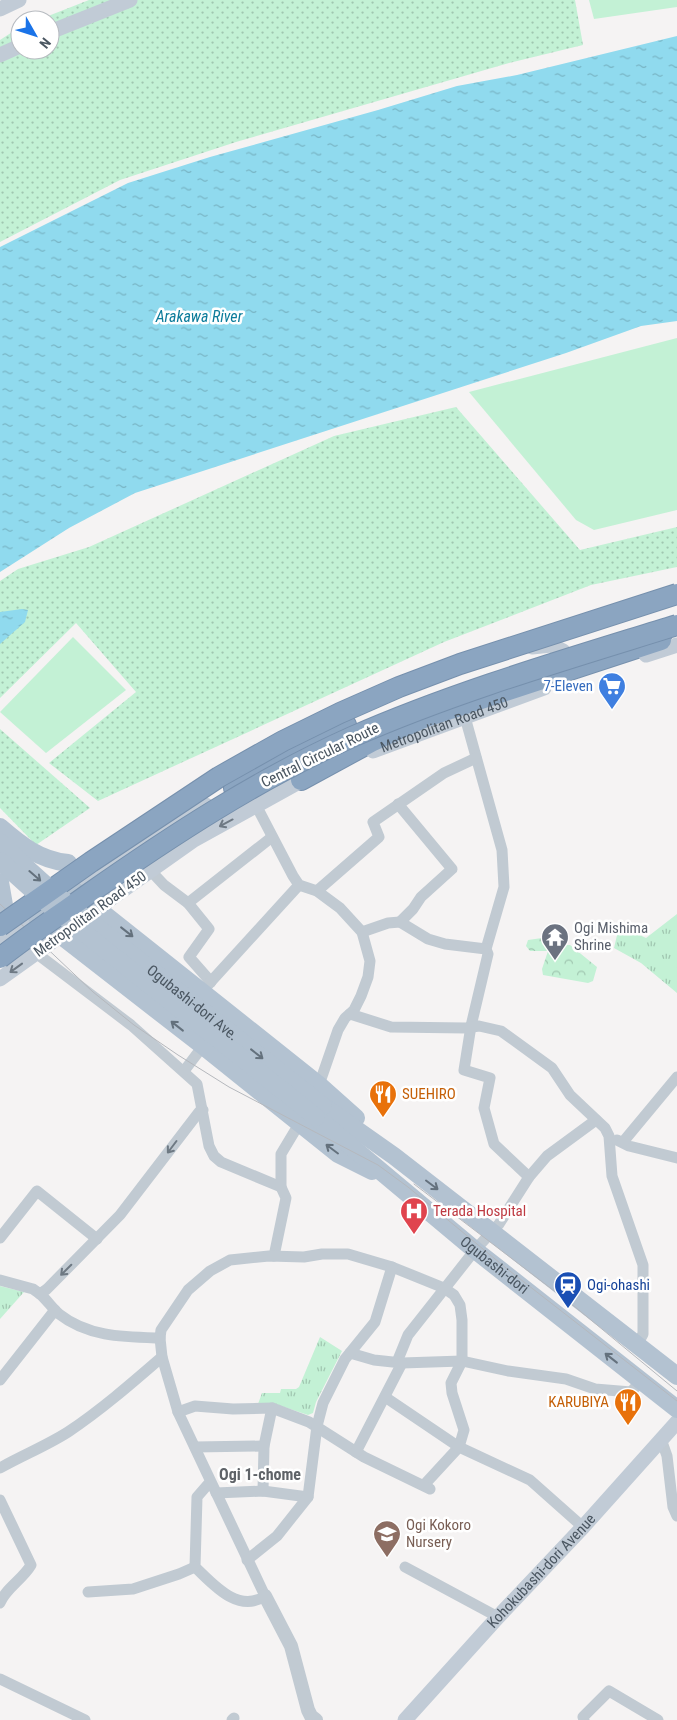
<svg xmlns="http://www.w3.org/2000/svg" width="677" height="1720" viewBox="0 0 677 1720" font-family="'Roboto Condensed',sans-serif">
  <defs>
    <pattern id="grass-dots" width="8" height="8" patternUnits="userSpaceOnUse" patternTransform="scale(1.25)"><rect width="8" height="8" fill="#c3f1d5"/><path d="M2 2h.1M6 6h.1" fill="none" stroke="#a0c6b0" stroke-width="1.8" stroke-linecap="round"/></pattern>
    <pattern id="forest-crowns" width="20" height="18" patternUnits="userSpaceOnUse" patternTransform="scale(1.25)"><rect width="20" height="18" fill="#c3f1d5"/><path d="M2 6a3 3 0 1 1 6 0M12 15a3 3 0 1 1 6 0" fill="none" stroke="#a0c6b0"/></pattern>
    <pattern id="park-tufts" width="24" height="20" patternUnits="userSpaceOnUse" patternTransform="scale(1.25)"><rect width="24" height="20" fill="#c3f1d5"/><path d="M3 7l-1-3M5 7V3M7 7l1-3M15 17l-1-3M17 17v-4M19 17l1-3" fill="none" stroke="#a0c6b0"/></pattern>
    <pattern id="water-ripples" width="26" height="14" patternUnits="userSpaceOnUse" patternTransform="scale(1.25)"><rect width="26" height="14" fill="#90daee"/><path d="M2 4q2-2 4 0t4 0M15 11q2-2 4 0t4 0" fill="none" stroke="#78b4c4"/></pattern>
  </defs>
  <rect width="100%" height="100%" fill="#f5f3f3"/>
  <!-- grass -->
  <g fill="url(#grass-dots)">
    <path d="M89,0H575L583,45L509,63L236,142L120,180L0,242V40L20,27V50H50V20H38Z"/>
    <path d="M456,407L580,550L677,527V567L591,585L444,642L98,801L49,763L136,692L76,623L0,698V581L18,569L89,547L334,436Z"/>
    <path d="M0,729L90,808L36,845L0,808Z"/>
  </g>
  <!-- forest -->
  <path fill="url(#forest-crowns)" d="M542,938L561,950L565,945H570L597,967L593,981L588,983L543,975L542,969L548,951H530L526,946L528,940Z"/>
  <!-- park -->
  <g fill="url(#park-tufts)">
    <path d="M677,914V993L641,963L614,948L618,931L626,927L629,930L646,938Z"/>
    <path d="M0,1286L24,1292L0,1319Z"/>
    <path d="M320,1337L342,1351L316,1402L313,1413L308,1415L272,1403L258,1404L262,1393H280L281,1389H296L299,1387Z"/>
  </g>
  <!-- pitch -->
  <g fill="#c3f1d5">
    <path d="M589,0H677V7L594,19Z"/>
    <path d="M677,338V510L594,530L576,520L469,392Z"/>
    <path d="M73,637L126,690L46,753L0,712Z"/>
  </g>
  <!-- water -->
  <g fill="url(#water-ripples)">
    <path d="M677,36V321L641,326L566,353L135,493L69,528L0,572V247L128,183L210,157L378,110L457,86L517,75Z"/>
    <path d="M22,609L28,610L25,622L0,644V612Z"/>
  </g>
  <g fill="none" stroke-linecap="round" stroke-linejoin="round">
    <!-- motorway casing -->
    <g stroke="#7690ad" stroke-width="22">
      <g id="motorway">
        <path d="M301,780L371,742L426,717L661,640"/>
        <path d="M234,788L282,756L346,725"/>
      </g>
    </g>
    <!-- minor -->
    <g stroke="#c1cad2" stroke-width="11">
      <path d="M465,717L502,850L504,887L486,949L488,954L471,1026L464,1070L490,1078L484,1108L494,1144L529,1177"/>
      <path d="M398,804L452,869L421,897L413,909L400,922"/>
      <path d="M257,807L293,876L299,885L317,891L340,908L362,932L370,961L368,977L361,996L354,1010L345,1018L338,1030L319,1085"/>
      <path d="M150,870L164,885L188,903L209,929L189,957L211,982"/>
      <path d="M317,891L379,837L373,822L444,773L476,758"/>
      <path d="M188,903L272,837"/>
      <path d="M362,932L388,923L400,922L428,939L445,944L486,949"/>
      <path d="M36,953L131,1025L197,1084L209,1146L214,1156L221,1162L281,1187"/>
      <path d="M206,987L299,885"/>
      <path d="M350,1014L391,1027L466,1028L479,1026L501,1031L552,1068L570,1095L605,1128L609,1136L612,1176L643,1265V1334L637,1345"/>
      <path d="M184,1071L203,1046"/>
      <path d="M617,1140L629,1146L677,1158"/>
      <path d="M623,1142L677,1077"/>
      <path d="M0,1238L37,1191L97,1239"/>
      <path d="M274,1256L286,1198L281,1187V1154L299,1124"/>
      <path d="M0,1280L33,1289L40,1294L47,1289L120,1215L199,1112L203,1110"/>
      <path d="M40,1294C47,1300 52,1308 59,1314C88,1337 124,1337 160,1338L162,1357L178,1412L265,1596C238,1614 213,1584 195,1567L197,1497L210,1482"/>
      <path d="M160,1338L161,1330L188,1290L210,1271L230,1260L269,1256L304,1257L322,1254H348L392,1267L444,1288L454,1295L460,1305L462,1320V1361L451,1383L452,1393L464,1430L459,1447L424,1485"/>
      <path d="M350,1353L374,1360L402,1363L462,1361L508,1371L566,1379L595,1389L631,1392L641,1381"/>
      <path d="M397,1362L408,1335L475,1250L499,1224L529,1177L547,1156L596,1120"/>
      <path d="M0,1380L55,1310"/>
      <path d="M385,1397L459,1447L530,1480L583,1527"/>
      <path d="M178,1412L195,1406L233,1409L272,1408L309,1422L364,1457L430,1489"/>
      <path d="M661,1439L667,1456L673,1507L677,1516"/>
      <path d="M195,1447L264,1446"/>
      <path d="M356,1452L402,1363"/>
      <path d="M0,1468C23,1455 46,1446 68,1432C101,1410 132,1383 162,1357"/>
      <path d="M263,1491L264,1446L272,1408"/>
      <path d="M216,1493L263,1491L308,1497"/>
      <path d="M0,1500L31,1565C23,1579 5,1589 0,1603"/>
      <path d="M247,1560L277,1536L308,1497L317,1426L323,1403L345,1359L375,1322L392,1267"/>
      <path d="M405,1567L498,1617"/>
      <path d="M88,1592L133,1589L179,1574L195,1567"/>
      <path d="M0,1679L85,1720"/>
      <path d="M232,1720L234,1718"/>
      <path d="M584,1720L583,1717L609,1691L658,1720"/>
    </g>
    <!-- tertiary -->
    <path stroke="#c1cad2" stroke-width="14" d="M265,1596L291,1646L308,1710L311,1716L316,1720"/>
    <!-- secondary -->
    <g stroke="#c1cbd6" stroke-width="15">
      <path d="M0,9L19,0"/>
      <path d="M50,32L130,0"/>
      <path d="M0,55L20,46"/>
      <path d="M532,647L551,645L563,651"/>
      <path d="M646,655L677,645"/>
      <path id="s1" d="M373,751L544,688"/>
      <path d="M67,897L126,855L206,805"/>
      <path d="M88,915L194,840L310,776"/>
      <path d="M0,943L46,911"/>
      <path d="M0,979L70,929"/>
      <path id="s2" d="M405,1720L498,1617L583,1527L677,1422"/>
    </g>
    <!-- primary -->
    <g stroke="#b3c2d1" stroke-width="18">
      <path d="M0,827C21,845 39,860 68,863"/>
      <path d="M0,882L4,905L0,919"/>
      <path d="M75,891L319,1085L356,1118"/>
      <path d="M37,917L203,1046L338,1154L372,1171"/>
      <path d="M323,1106L394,1156L677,1376"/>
      <path id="s3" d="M316,1117L475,1250L677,1409"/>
    </g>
    <!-- motorway -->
    <use href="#motorway" stroke="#8ba5c1" stroke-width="20"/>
    <!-- tram -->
    <g stroke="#b5b8bd" stroke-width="1">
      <path d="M0,904L93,992L134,1025L178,1055L229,1087L378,1165L408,1187L506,1268L677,1401"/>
      <path d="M414,1184L574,1306L677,1391"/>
    </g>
    <!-- motorway-bridge casing -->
    <g stroke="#7690ad" stroke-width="22" stroke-linecap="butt">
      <g id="motorway-bridge">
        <path d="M0,926L91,862L219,777L283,741L340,713L399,687L460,664L677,594"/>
        <path d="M0,958C28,936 58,916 87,895C171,836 258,779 352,737C457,691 568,659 677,625"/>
      </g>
    </g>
    <!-- primary-bridge -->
    <g stroke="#b3c2d1" stroke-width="18">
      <path id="s4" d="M0,842L29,870L59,897L323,1106"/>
      <path d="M0,861L49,905L316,1117"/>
    </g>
    <!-- motorway-bridge -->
    <use href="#motorway-bridge" stroke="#8ba5c1" stroke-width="20"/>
  </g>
  <!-- one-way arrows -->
  <defs><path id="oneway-shaft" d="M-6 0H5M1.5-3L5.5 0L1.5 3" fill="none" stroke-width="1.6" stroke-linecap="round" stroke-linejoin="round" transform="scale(1.25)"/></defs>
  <g stroke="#6e7984">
    <use href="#oneway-shaft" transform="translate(226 823) rotate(152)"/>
    <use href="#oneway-shaft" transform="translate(16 968) rotate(144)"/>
  </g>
  <g stroke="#64717d">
    <use href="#oneway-shaft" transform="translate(35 876) rotate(41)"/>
    <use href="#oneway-shaft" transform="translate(127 932) rotate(38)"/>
    <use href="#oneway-shaft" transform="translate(177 1026) rotate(-142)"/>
    <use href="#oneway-shaft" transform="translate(257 1054) rotate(38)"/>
    <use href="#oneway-shaft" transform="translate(332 1149) rotate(-143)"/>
    <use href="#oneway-shaft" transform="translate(432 1185) rotate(37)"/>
    <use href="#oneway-shaft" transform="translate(611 1358) rotate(-142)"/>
  </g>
  <g stroke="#6e7983">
    <use href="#oneway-shaft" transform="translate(172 1147) rotate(127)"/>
    <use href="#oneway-shaft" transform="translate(66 1270) rotate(135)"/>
  </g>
  <!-- icons -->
  <defs>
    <g id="supermarket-pin" transform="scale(1.4375)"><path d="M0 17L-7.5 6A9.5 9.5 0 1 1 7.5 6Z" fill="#3f7fe0" stroke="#fff"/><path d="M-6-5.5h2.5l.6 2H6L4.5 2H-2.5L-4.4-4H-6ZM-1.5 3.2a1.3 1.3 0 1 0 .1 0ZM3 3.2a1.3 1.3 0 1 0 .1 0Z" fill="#fff"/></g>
    <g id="temple-pin" transform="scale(1.4375)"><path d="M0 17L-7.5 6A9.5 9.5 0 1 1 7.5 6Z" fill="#6b7280" stroke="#fff"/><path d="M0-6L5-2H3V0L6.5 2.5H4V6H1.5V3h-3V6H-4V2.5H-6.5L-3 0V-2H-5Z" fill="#fff"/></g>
    <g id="restaurant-pin" transform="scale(1.4375)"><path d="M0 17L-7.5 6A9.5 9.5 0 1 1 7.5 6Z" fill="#e8710a" stroke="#fff"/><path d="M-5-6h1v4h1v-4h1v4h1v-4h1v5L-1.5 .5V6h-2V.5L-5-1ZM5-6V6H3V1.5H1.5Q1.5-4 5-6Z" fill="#fff"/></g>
    <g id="hospital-pin" transform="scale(1.4375)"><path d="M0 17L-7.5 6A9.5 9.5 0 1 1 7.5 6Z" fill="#e0444e" stroke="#fff"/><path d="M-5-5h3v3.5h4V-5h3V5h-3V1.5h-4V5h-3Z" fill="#fff"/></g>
    <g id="station-pin" transform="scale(1.4375)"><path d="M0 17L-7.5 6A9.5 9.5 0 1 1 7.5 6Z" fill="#1a4fb4" stroke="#fff"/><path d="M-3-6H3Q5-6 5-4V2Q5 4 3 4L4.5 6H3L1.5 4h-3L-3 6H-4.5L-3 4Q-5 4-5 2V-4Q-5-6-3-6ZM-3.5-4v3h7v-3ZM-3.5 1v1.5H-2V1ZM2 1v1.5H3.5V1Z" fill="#fff"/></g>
    <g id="school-pin" transform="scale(1.4375)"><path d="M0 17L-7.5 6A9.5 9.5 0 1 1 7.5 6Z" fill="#8d6e63" stroke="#fff"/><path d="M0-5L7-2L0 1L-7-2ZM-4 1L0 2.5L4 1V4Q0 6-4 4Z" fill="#fff"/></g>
  </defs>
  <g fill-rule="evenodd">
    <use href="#supermarket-pin" x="612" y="686"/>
    <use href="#temple-pin" x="555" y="937"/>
    <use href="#restaurant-pin" x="383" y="1094"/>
    <use href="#hospital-pin" x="414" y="1211"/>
    <use href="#station-pin" x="568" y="1285"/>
    <use href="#restaurant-pin" x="628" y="1402"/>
    <use href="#school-pin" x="387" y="1534"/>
  </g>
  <g text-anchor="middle" stroke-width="5" stroke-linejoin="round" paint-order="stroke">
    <!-- shop labels -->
    <g font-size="15" fill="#366cbe" stroke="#fff" text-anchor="end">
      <text x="593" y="691">7-Eleven</text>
    </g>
    <!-- street labels -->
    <g font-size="15" fill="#4a5661" stroke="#fff">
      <text dy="5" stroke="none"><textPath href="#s1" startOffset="76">Metropolitan Road 450</textPath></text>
      <text transform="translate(320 755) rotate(-26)" y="5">Central Circular Route</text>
      <text transform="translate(90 914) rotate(-36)" y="5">Metropolitan Road 450</text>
      <text dy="5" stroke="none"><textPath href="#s4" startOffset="251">Ogubashi-dori Ave.</textPath></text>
      <text dy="5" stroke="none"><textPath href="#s3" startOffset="232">Ogubashi-dori</textPath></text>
      <text dy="5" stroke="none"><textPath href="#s2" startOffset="202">Kohokubashi-dori Avenue</textPath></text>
    </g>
    <!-- worship labels -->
    <g font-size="15" fill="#5b616d" stroke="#fff" text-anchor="start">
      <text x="574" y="933">Ogi Mishima<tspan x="574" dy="17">Shrine</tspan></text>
    </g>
    <!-- food labels -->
    <g font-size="15" fill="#c56008" stroke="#fff" text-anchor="start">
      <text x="402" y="1099">SUEHIRO</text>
      <text x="609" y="1407" text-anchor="end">KARUBIYA</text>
    </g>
    <!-- health labels -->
    <g font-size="15" fill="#be3a42" stroke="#fff" text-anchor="start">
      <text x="433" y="1216">Terada Hospital</text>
    </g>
    <!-- transit labels -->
    <g font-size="15" fill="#164399" stroke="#fff" text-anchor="start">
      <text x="587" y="1290">Ogi-ohashi</text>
    </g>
    <!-- education labels -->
    <g font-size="15" fill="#785e54" stroke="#fff" text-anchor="start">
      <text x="406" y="1530">Ogi Kokoro<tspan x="406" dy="17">Nursery</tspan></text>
    </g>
    <!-- water labels -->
    <g font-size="16" font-style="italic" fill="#0c7c9b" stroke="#fff">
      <text x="199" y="322">Arakawa River</text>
    </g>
    <!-- neighbourhood labels -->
    <g font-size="16" font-weight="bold" fill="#5f6368" stroke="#fff">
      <text x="260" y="1480">Ogi 1-chome</text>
    </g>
  </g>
  <!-- north arrow -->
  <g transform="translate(35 35) rotate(129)"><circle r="24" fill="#ffffff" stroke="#b7bbc0"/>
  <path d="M0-4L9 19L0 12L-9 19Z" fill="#1a73e8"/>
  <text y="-8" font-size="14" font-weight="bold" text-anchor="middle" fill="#4a5661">N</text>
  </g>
</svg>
